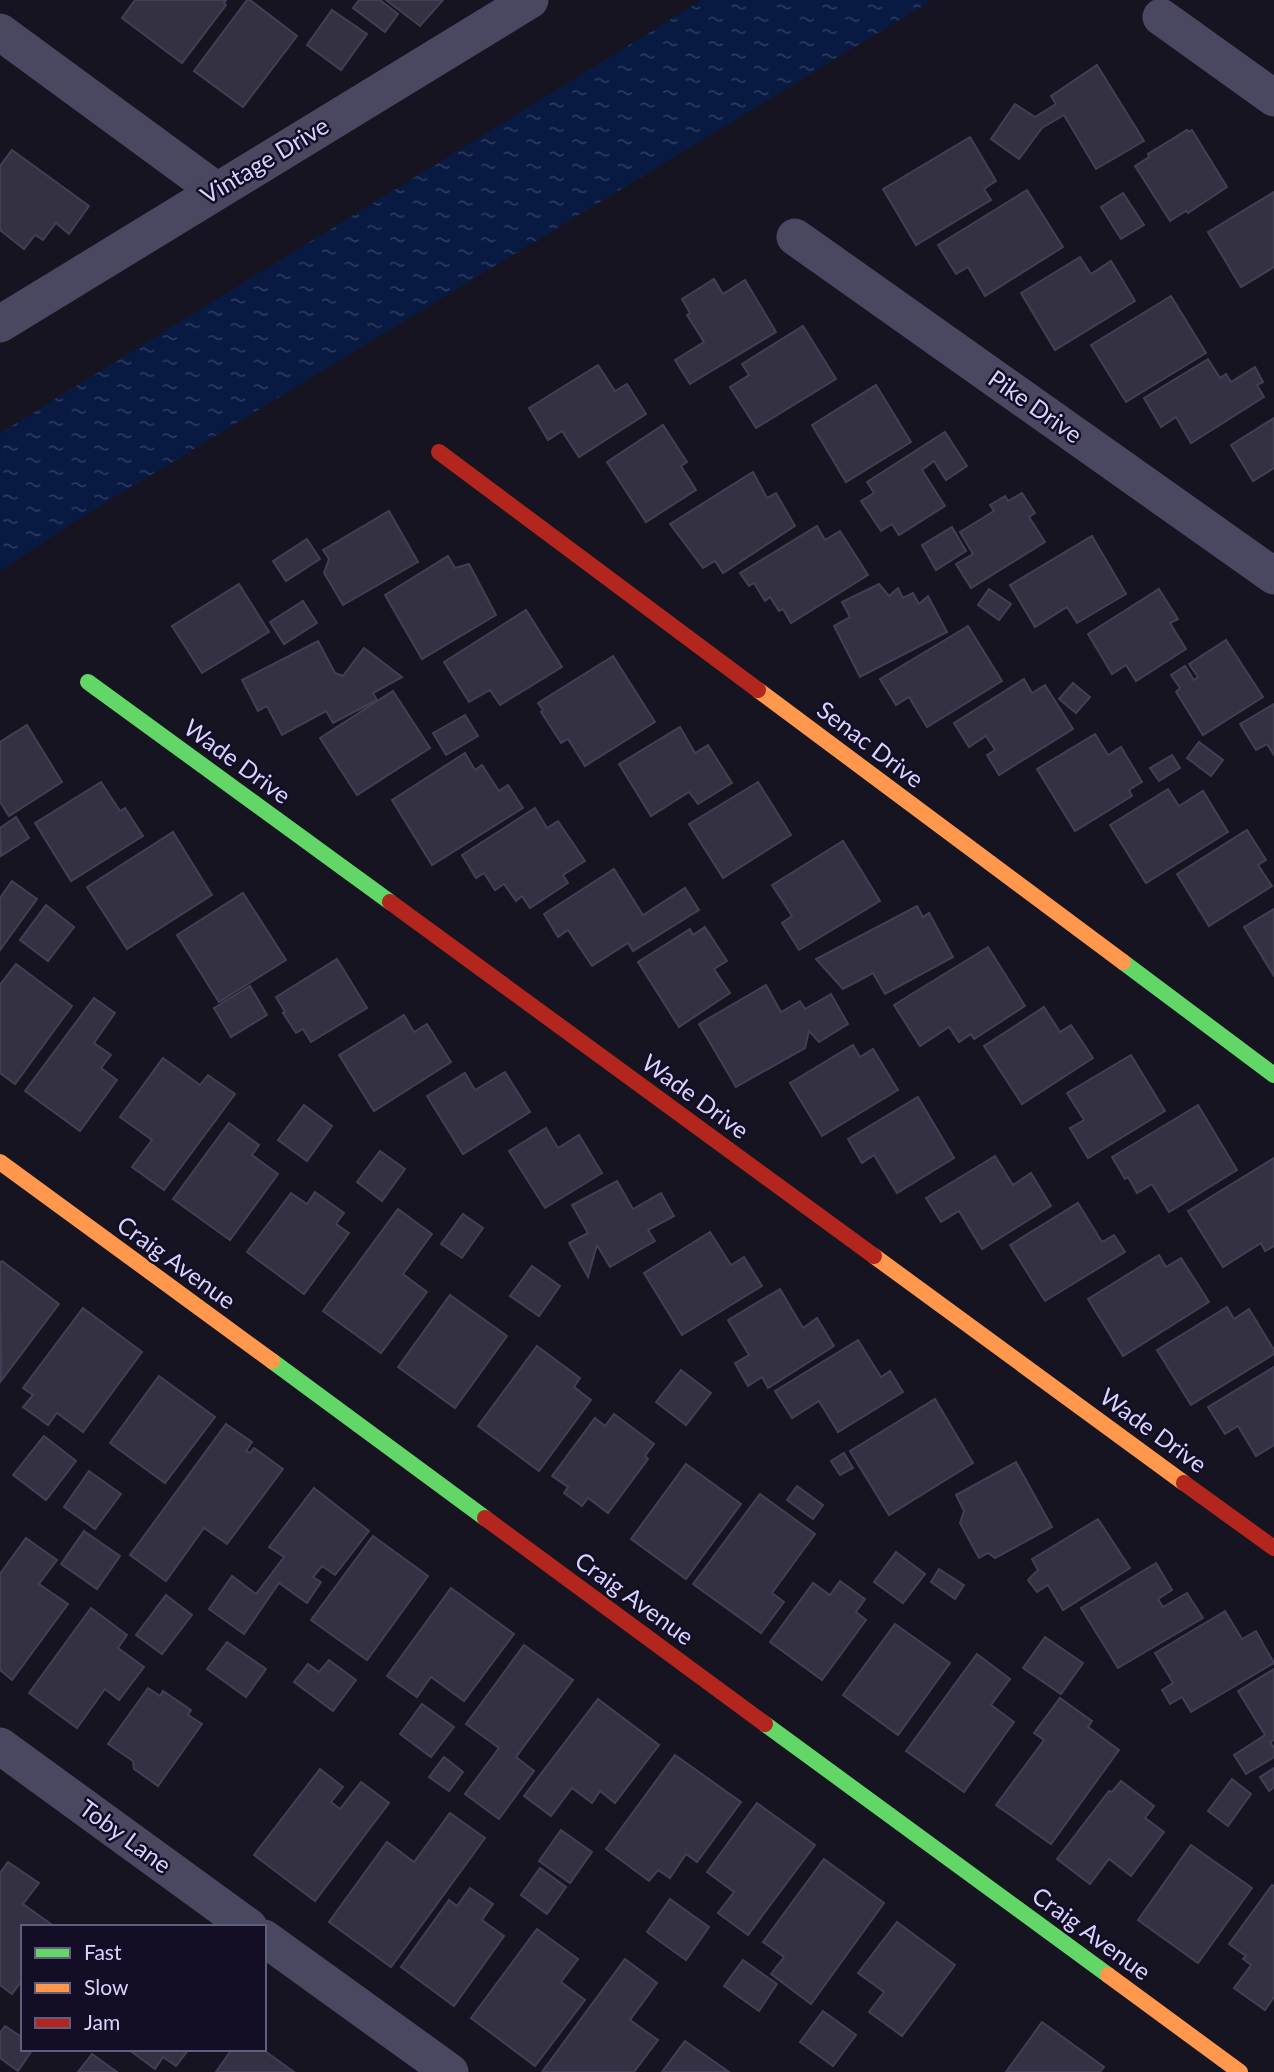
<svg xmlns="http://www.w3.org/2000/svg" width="1274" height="2072" viewBox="0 0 1274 2072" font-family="Lato,sans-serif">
  <defs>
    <pattern id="water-ripples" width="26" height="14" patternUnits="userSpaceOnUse" patternTransform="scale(1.75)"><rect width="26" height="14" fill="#081a42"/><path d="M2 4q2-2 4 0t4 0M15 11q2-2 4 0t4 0" fill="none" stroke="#2b3a5e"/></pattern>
  </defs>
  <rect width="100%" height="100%" fill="#161420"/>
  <!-- water -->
  <path fill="url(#water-ripples)" d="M702,0H932L77,520L0,571V433Z"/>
  <!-- building -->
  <g fill="#343143" stroke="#433e55" stroke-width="2">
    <path d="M135,0H226L224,3L226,5L182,63L122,18Z"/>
    <path d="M247,0H250L297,36L243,107L194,71Z"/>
    <path d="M359,0H380L398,14L385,32L353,8Z"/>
    <path d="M386,0H443L420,26Z"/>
    <path d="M332,10L367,34L341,70L307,45Z"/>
    <path d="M1097,65L1144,141L1096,169L1064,115L1042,128L1019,159L991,139L1015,104L1035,117L1056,104L1051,96Z"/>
    <path d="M1187,130L1188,132L1192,130L1227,187L1188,213L1186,211L1170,221L1135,166L1149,157L1148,154Z"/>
    <path d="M970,137L996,181L984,189L991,200L916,245L883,189Z"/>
    <path d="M12,150L89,206L69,234L56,223L43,240L35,235L24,249L0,230V166Z"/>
    <path d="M1027,190L1063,247L985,296L968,267L956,274L938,245Z"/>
    <path d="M1274,192V267L1241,287L1208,232Z"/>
    <path d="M1123,193L1144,225L1121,239L1101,207Z"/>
    <path d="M1080,257L1091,274L1111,261L1135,301L1055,350L1021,293Z"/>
    <path d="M714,279L723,294L745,280L776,332L690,384L675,360L704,342L687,315L690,313L682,299Z"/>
    <path d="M1171,296L1206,353L1126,402L1091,345Z"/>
    <path d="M803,326L836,379L756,428L730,387L749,375L742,364Z"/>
    <path d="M1208,359L1220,378L1226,374L1231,382L1255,367L1263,382L1257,385L1264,397L1191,443L1176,417L1161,427L1144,398Z"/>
    <path d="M598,365L615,391L627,384L646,414L579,457L562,431L548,440L529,408Z"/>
    <path d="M876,385L911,442L846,482L812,425Z"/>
    <path d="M1274,418V468L1253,481L1231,445Z"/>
    <path d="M663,425L687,462L681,466L696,490L646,522L607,462Z"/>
    <path d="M945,432L967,466L946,480L934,461L922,470L945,506L899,535L892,524L881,531L861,501L874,493L867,482Z"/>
    <path d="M753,472L767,498L776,493L795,526L723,573L715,561L703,568L670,524Z"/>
    <path d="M1022,493L1035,513L1029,517L1045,542L971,588L956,564L973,554L960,532L994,511L990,505L1005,496L1008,501Z"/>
    <path d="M389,511L418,562L343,605L324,573L329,559L323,550Z"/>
    <path d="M817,526L825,540L840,531L868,575L791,623L783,609L779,611L770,597L765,601L754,583L749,586L740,573Z"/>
    <path d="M952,527L966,551L936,570L922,545Z"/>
    <path d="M1092,536L1126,594L1077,623L1067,607L1035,627L1010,585Z"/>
    <path d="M307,539L320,559L286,581L273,561Z"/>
    <path d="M448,556L455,568L469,564L496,615L422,659L385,595Z"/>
    <path d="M239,584L269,632L202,673L172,626Z"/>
    <path d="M879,584L889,596L898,588L903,598L913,593L919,604L928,596L947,632L860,677L834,626L850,617L842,602Z"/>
    <path d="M989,589L1011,604L999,620L978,605Z"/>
    <path d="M1159,589L1178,619L1170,623L1186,649L1136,681L1126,665L1112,674L1088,634Z"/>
    <path d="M303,601L317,623L284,644L270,622Z"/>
    <path d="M526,610L562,667L500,705L490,690L469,702L444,662Z"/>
    <path d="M968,626L1002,681L927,727L909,697L896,705L880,679Z"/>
    <path d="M1226,640L1263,697L1203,735L1176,692L1180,688L1171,675L1185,666L1194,680L1198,677L1189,664Z"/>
    <path d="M318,641L335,673L343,676L364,648L402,677L373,693L377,700L333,723L326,711L282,735L267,706L258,711L242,680Z"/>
    <path d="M613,656L655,722L585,766L568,739L561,743L541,712L543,710L538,703Z"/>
    <path d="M1024,679L1032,693L1045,685L1073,729L999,775L987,755L995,750L986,736L969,747L954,723Z"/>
    <path d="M1073,683L1090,697L1076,713L1059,699Z"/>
    <path d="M393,691L430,748L357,795L320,738Z"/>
    <path d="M1274,704V755L1267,744L1256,750L1240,724Z"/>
    <path d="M465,715L478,736L446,755L433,733Z"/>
    <path d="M27,725L62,782L9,816L0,802V742Z"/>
    <path d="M680,727L695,753L708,745L732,783L698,804L689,792L651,816L619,764Z"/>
    <path d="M1095,734L1108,755L1121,747L1142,782L1129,790L1132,796L1075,831L1037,769Z"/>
    <path d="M1199,742L1223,760L1211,776L1187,758Z"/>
    <path d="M465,753L475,770L482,765L499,791L508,785L523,808L432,865L392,800Z"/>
    <path d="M1172,755L1180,768L1159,781L1150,768Z"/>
    <path d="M101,782L120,811L125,808L143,836L71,881L35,823Z"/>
    <path d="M758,782L791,835L723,878L689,824Z"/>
    <path d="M1168,789L1179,806L1203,791L1228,832L1146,883L1110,825Z"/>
    <path d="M535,808L547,828L558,821L585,861L563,875L568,883L530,908L522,896L516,901L504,884L495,890L484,873L476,878L462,855Z"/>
    <path d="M16,817L29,838L1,856L0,828Z"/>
    <path d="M1247,830L1266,860L1258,865L1272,886L1209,926L1177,874Z"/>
    <path d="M173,832L212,895L127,949L87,887Z"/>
    <path d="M843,841L880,901L799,950L782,923L792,916L772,885Z"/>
    <path d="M614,869L643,915L685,888L699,910L633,951L628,943L592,966L568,930L558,937L544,914Z"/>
    <path d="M12,881L37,899L0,950V898Z"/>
    <path d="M243,893L286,960L219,1002L177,935Z"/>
    <path d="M46,905L74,927L48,961L20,940Z"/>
    <path d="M917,906L923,917L929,913L953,957L885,994L873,973L843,989L816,959Z"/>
    <path d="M1274,909V976L1244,927Z"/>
    <path d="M705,927L727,961L714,969L730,993L679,1027L638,962L690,929L693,935Z"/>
    <path d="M988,947L1025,1006L974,1039L971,1034L959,1042L949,1027L920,1046L894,1005Z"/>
    <path d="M337,959L367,1008L311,1042L303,1029L296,1033L283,1013L285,1012L276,997Z"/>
    <path d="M16,964L72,1006L15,1084L0,1073V985Z"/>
    <path d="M766,985L781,1012L800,1001L805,1009L831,994L848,1024L819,1042L809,1031L805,1048L736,1087L699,1024Z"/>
    <path d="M250,986L267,1015L231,1037L214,1008Z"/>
    <path d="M94,998L115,1013L94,1043L111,1055L101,1068L117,1080L80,1131L25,1091Z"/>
    <path d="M1044,1007L1060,1032L1071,1025L1093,1058L1022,1104L984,1046Z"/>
    <path d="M404,1015L414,1032L427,1024L451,1062L374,1111L339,1055Z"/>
    <path d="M853,1045L860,1057L873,1049L898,1090L822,1136L790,1083Z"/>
    <path d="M1131,1055L1165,1111L1088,1158L1070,1128L1084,1120L1067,1093Z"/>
    <path d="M163,1058L200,1085L208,1075L235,1094L164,1190L132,1167L152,1140L120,1117Z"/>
    <path d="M505,1072L530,1112L463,1154L427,1096L465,1073L475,1090Z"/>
    <path d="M918,1097L954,1158L897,1193L874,1155L862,1163L848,1139Z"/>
    <path d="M304,1105L332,1126L307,1161L278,1140Z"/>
    <path d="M1198,1105L1237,1170L1169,1212L1152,1184L1137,1193L1128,1177L1125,1179L1112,1157Z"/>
    <path d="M229,1123L259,1145L252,1155L278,1174L230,1240L173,1199Z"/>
    <path d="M546,1128L558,1148L579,1135L602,1173L545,1208L509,1151Z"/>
    <path d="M380,1151L405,1169L382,1201L357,1182Z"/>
    <path d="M995,1156L1013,1185L1031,1173L1051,1206L982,1249L959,1211L941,1222L926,1198Z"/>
    <path d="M1274,1158V1246L1265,1251L1261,1243L1223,1267L1188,1211Z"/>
    <path d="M617,1181L633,1209L661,1193L674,1216L648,1230L655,1241L610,1267L597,1245L588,1277L569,1243L588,1233L572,1205Z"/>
    <path d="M315,1192L344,1213L336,1224L349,1233L304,1294L247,1252L291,1193L307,1204Z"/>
    <path d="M1078,1203L1102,1242L1114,1235L1125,1252L1045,1301L1010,1245Z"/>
    <path d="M398,1209L432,1234L403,1274L427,1292L381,1353L323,1311Z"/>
    <path d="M463,1214L483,1228L462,1258L441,1244Z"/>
    <path d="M710,1232L731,1265L744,1257L762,1286L682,1335L644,1273Z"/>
    <path d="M1159,1255L1166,1267L1181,1258L1209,1302L1123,1356L1088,1299Z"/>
    <path d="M2,1261L59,1304L1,1381L0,1263Z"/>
    <path d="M532,1266L560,1286L539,1316L510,1296Z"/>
    <path d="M780,1289L803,1328L817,1318L834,1346L768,1388L762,1377L748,1386L735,1363L749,1355L728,1320Z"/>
    <path d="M450,1295L507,1336L455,1408L398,1367Z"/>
    <path d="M1227,1307L1234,1319L1249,1309L1274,1350V1354L1191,1405L1157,1350Z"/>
    <path d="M83,1308L142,1352L83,1432L57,1413L48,1425L23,1407L33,1395L23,1388Z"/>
    <path d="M858,1340L881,1377L890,1371L903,1392L838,1432L819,1401L792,1418L775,1391Z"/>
    <path d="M537,1346L580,1378L574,1387L591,1400L539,1471L478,1426Z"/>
    <path d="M1274,1367V1445L1256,1456L1238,1426L1225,1434L1208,1407Z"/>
    <path d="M681,1370L711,1393L686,1425L656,1402Z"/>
    <path d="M159,1376L215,1417L165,1483L110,1443Z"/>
    <path d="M935,1399L973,1463L889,1515L850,1451Z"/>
    <path d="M614,1414L654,1444L645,1456L648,1459L608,1513L588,1498L582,1506L564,1493L568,1487L552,1476L595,1418L605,1426Z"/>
    <path d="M226,1424L252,1442L246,1451L250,1453L254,1448L283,1469L227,1544L204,1528L166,1581L130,1555Z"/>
    <path d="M44,1436L76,1461L46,1500L13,1475Z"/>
    <path d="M844,1453L853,1468L840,1475L831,1461Z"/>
    <path d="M1016,1462L1052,1527L995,1558L988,1553L979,1558L960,1523L964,1511L956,1495Z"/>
    <path d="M686,1464L741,1504L686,1579L631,1539Z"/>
    <path d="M89,1471L121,1494L95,1529L64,1507Z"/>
    <path d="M797,1486L823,1505L813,1519L787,1500Z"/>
    <path d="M314,1488L369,1531L335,1575L322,1566L313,1577L321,1582L307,1603L279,1583L244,1634L209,1609L232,1576L256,1594L284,1557L269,1547Z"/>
    <path d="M760,1494L815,1534L772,1593L784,1602L761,1633L693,1584Z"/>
    <path d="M1098,1519L1130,1568L1063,1610L1048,1585L1037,1592L1028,1580L1038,1570L1032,1559Z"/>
    <path d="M84,1531L120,1556L97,1589L61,1564Z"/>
    <path d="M373,1536L428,1576L367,1660L311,1620Z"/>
    <path d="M26,1538L57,1560L39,1584L68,1604L12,1680L0,1670V1574Z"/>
    <path d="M896,1552L925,1574L903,1603L874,1582Z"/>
    <path d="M1156,1563L1172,1590L1158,1599L1163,1607L1187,1593L1203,1618L1118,1668L1081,1608Z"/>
    <path d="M939,1569L964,1585L955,1599L931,1582Z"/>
    <path d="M840,1581L865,1599L856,1612L866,1620L822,1680L770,1642L813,1583L830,1595Z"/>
    <path d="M451,1588L514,1634L464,1701L431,1677L417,1697L387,1676Z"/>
    <path d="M166,1595L192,1615L162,1654L136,1635Z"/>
    <path d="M91,1608L127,1635L118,1648L144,1667L119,1700L105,1689L77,1728L29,1693Z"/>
    <path d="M1225,1611L1242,1639L1256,1631L1274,1663L1191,1712L1182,1697L1170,1704L1162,1690L1173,1683L1155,1653Z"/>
    <path d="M895,1624L950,1663L898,1735L843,1695Z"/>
    <path d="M1045,1637L1083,1663L1061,1694L1023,1668Z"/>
    <path d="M227,1642L266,1669L246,1697L207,1669Z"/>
    <path d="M524,1645L573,1680L516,1757L534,1771L499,1819L465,1794L499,1748L466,1724Z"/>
    <path d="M977,1654L1010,1679L991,1705L1014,1722L964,1792L906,1751Z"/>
    <path d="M329,1660L356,1680L333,1711L294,1682L308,1664L319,1672Z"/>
    <path d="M1274,1669V1740L1270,1742L1274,1748V1757L1246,1774L1234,1755L1265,1735L1238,1691Z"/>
    <path d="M148,1688L160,1696L163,1691L191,1710L188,1715L202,1724L158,1786L134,1769L133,1761L108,1744Z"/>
    <path d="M1060,1698L1092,1721L1088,1727L1119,1750L1051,1844L996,1805L1044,1740L1034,1733Z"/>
    <path d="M598,1699L659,1745L615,1803L600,1791L592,1803L572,1788L551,1816L524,1796Z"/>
    <path d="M422,1704L454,1727L431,1757L400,1734Z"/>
    <path d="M675,1755L741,1802L697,1862L686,1854L670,1878L658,1870L649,1881L606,1849Z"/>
    <path d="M444,1757L463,1772L449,1791L429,1777Z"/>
    <path d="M1274,1768V1787L1269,1791L1260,1777Z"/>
    <path d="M320,1769L343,1787L331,1802L340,1809L361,1782L389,1803L315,1901L254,1855Z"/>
    <path d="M1232,1779L1251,1794L1228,1826L1208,1811Z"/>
    <path d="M1121,1781L1154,1806L1145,1818L1164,1832L1131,1876L1109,1859L1090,1884L1057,1859L1109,1791L1112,1792Z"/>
    <path d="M757,1803L815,1845L748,1935L718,1913L734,1892L707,1872Z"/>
    <path d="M450,1813L485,1838L391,1967L329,1922L387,1842L414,1862Z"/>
    <path d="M561,1830L592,1852L570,1883L539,1861Z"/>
    <path d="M1191,1845L1252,1888L1198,1963L1138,1920Z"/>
    <path d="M824,1859L884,1903L811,2004L771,1974L784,1957L763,1942Z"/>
    <path d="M8,1862L39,1883L23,1904L55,1927H23V1979L12,1994L0,1985V1873Z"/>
    <path d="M540,1868L566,1887L547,1914L521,1895Z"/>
    <path d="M1272,1885L1274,1886V1997L1265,2010L1234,1988L1251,1965L1243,1959L1246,1956L1229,1944Z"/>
    <path d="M470,1888L493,1904L482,1920L504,1936L454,2006L401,1967L449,1900L457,1906Z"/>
    <path d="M670,1899L709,1927L686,1960L647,1932Z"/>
    <path d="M897,1922L955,1965L902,2036L869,2012L884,1992L858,1973Z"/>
    <path d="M537,1929L578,1959L561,1982L585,2000L535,2066L471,2018Z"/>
    <path d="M625,1959L657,1983L630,2020L658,2040L634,2072H542Z"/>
    <path d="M743,1960L777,1984L759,2011L724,1986Z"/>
    <path d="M823,2011L856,2035L833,2066L800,2042Z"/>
    <path d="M1042,2022L1104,2067L1100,2072H1006Z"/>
    <path d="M5,2026L23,2038V2049H33L18,2071L0,2058V2033Z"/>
    <path d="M685,2041L729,2072H662Z"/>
    <path d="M128,2049H189L176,2066L163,2057L155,2069Z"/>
    <path d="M232,2049H262L294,2072H216Z"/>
    <path d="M92,2054L117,2072H78Z"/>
  </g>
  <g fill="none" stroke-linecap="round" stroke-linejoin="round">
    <!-- street -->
    <g stroke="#4a4761" stroke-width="37">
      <path d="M1161,17L1274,98"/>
      <path d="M0,32L217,191"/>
      <path d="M795,237L1274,576"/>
      <path d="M0,324L530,0"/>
      <path d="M0,1746L249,1927"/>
      <path d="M264,1938L450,2072"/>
    </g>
    <!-- fast -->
    <g stroke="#63d668" stroke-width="16">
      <path d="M88,682L390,902"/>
      <path d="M1123,962L1274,1075"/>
      <path d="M272,1361L485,1518"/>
      <path d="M765,1724L1108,1975"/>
    </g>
    <!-- slow -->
    <g stroke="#ff974d" stroke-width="16">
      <path d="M758,690L1123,962"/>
      <path d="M0,1162L272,1361"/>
      <path d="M874,1256L1184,1483"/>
      <path d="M1108,1975L1240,2072"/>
    </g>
    <!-- jam -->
    <g stroke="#b3261e" stroke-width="16">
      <path d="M439,452L758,690"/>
      <path d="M390,902L874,1256"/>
      <path d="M1184,1483L1274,1548"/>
      <path d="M485,1518L765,1724"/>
    </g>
  </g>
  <g text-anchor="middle" stroke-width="5" stroke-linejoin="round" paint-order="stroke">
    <!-- street labels -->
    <g font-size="24" fill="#dad3ff" stroke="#130e26">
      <text transform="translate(265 161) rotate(-31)" y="8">Vintage Drive</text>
      <text transform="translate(1035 407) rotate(35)" y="8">Pike Drive</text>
      <text transform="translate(870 745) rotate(37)" y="8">Senac Drive</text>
      <text transform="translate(237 762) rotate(36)" y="8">Wade Drive</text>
      <text transform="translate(695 1097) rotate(36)" y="8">Wade Drive</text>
      <text transform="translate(176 1263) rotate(36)" y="8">Craig Avenue</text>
      <text transform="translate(1153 1431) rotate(36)" y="8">Wade Drive</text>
      <text transform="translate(634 1599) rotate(36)" y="8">Craig Avenue</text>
      <text transform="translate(125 1837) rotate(36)" y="8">Toby Lane</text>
      <text transform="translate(1091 1934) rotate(36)" y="8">Craig Avenue</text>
    </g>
  </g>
  <!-- legend -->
  <rect x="21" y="1925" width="245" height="126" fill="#130e26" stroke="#635d7d" stroke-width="2"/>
  <rect x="35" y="1948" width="35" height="10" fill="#63d668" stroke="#635d7d" stroke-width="2"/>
  <text x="84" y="1960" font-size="21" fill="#dad3ff">Fast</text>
  <rect x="35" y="1983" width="35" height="10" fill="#ff974d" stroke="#635d7d" stroke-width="2"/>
  <text x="84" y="1995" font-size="21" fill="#dad3ff">Slow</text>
  <rect x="35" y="2018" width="35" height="10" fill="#b3261e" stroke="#635d7d" stroke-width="2"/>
  <text x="84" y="2030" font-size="21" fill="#dad3ff">Jam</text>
</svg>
